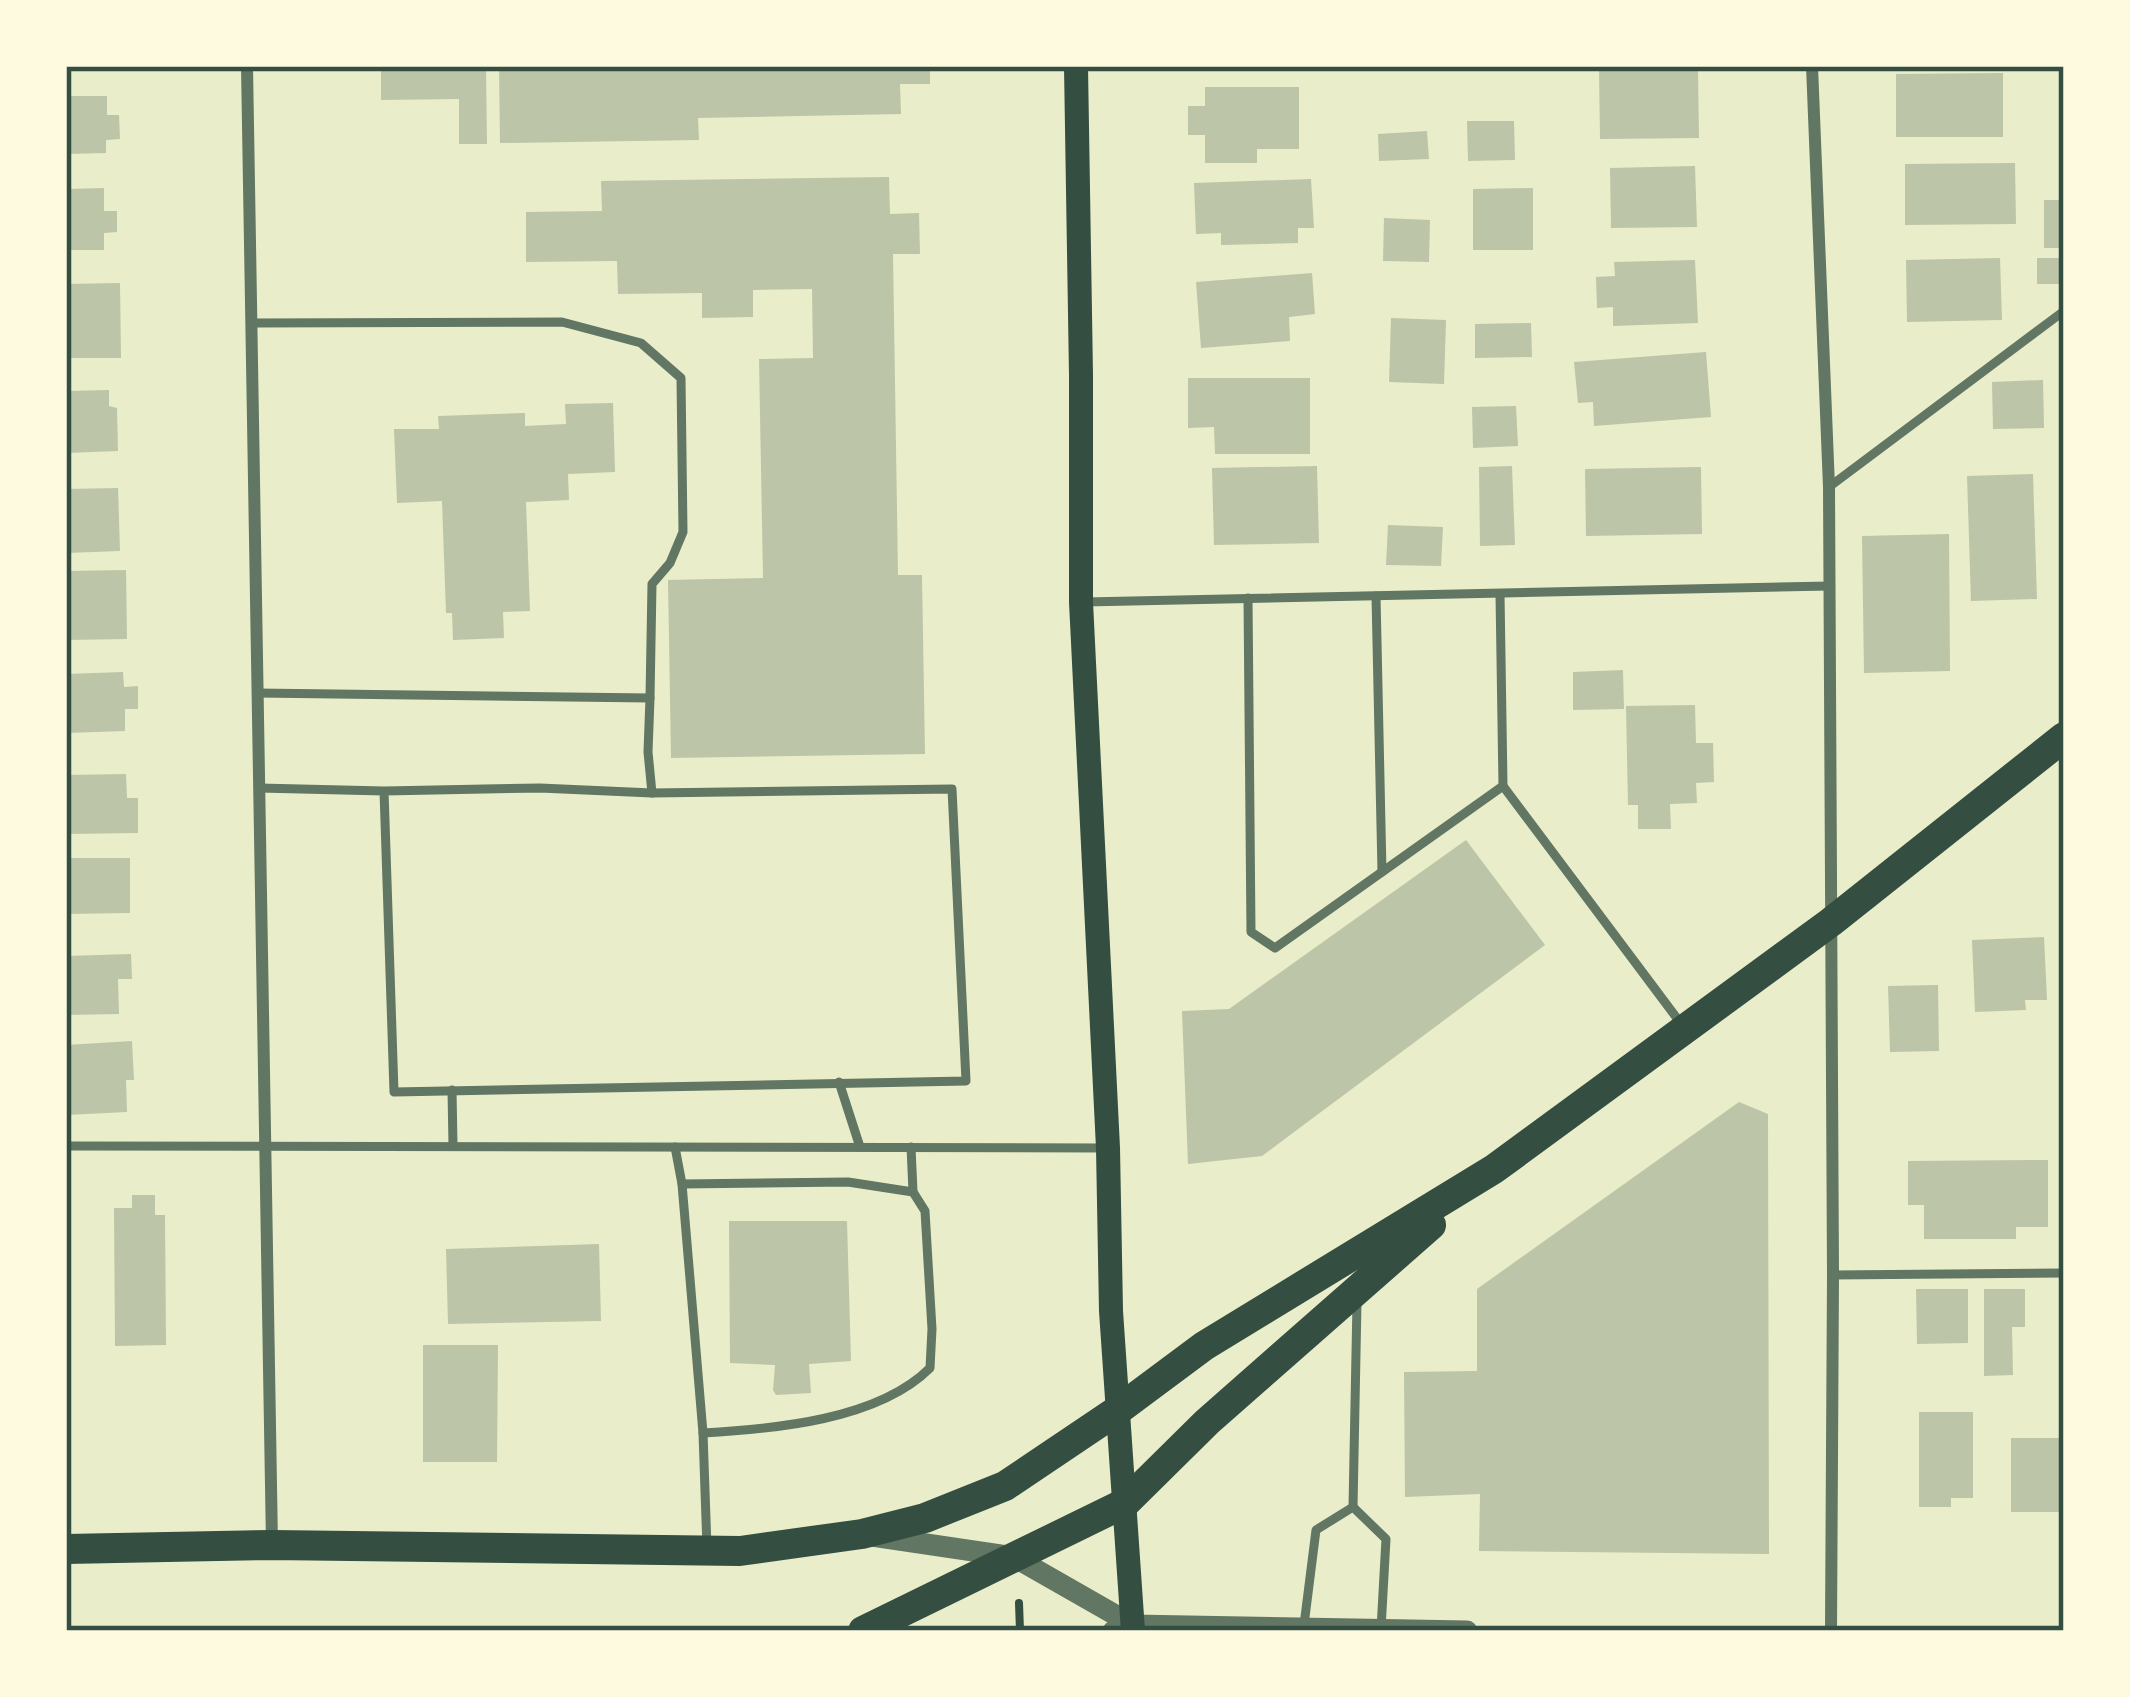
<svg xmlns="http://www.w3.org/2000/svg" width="2130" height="1697" viewBox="0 0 2130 1697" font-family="Mulish,sans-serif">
  <rect width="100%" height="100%" fill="#e9edc9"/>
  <!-- building -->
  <g fill="#bcc5a7">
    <path d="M381,66H486L487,144H459V99L381,100Z"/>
    <path d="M499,66H930V84H900L901,114L698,118L699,140L500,143Z"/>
    <path d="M1599,70H1698L1699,138L1600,139Z"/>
    <path d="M2003,73V137H1896V74Z"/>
    <path d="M1205,87H1299V149H1257V163H1205V135H1188V106H1205Z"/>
    <path d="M66,96H107V115H119L120,139L106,140V153L66,154Z"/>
    <path d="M1467,121H1514L1515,160L1468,161Z"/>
    <path d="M1427,131L1429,159L1379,161L1378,134Z"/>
    <path d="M2015,163L2016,224L1905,225V164Z"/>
    <path d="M1695,166L1697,227L1611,228L1610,168Z"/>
    <path d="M889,177L890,214L919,213L920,254H893L898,575H922L925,754L671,758L668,580L763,578L759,359L813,358L812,289L753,290V317L702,318V293L618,294L617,261L526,262V212L602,211L601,181Z"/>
    <path d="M1311,179L1314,228H1298V243L1221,245V233L1196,234L1194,183Z"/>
    <path d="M104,188V211H117V232L104,233V250H66V189Z"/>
    <path d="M1533,188V250H1473V189Z"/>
    <rect x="2044" y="200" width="20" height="48"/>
    <path d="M1384,218L1430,220L1429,262L1383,261Z"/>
    <path d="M2000,258L2002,320L1907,322L1906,260Z"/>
    <rect x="2037" y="258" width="27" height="26"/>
    <path d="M1695,260L1698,323L1613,326V307L1597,308L1596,277L1615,276L1614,262Z"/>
    <path d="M1312,273L1315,314L1289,317L1290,341L1201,348L1196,282Z"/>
    <path d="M120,283L121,358H66V284Z"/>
    <path d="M1391,318L1446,320L1444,384L1389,382Z"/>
    <path d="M1531,323L1532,357L1475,358V324Z"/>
    <path d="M1706,352L1711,417L1594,426L1593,402L1578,403L1574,362Z"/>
    <path d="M1188,378H1310V454H1215L1214,427L1188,428Z"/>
    <path d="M2043,380L2044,428L1993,429L1992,382Z"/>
    <path d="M109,390V406L117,408L118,451L66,453V391Z"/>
    <path d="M613,403L615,472L568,474L569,500L526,502L530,611L503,612L504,638L453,640L452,613H446L442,501L397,503L394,429H439L438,416L525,413V426L566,424L565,404Z"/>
    <path d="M1516,406L1518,446L1473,448L1472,407Z"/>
    <path d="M1317,466L1319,543L1214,545L1212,468Z"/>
    <path d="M1512,466L1515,545L1480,546L1479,467Z"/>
    <path d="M1701,467L1702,534L1586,536L1585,469Z"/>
    <path d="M2033,474L2037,599L1971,601L1967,476Z"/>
    <path d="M118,488L120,551L66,553V489Z"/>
    <path d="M1388,525L1443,527L1441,566L1386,565Z"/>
    <path d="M1949,534L1950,671L1864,673L1862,536Z"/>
    <path d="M126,570L127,639L66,640V571Z"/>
    <path d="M1623,670L1624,709L1573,710V672Z"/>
    <path d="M123,672L124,687L138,686V709H125V731L66,733V674Z"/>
    <path d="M1695,705L1696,743H1713L1714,782L1696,783L1697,803L1670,804L1671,829H1638V805H1628L1626,706Z"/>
    <path d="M126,774L127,798H138V833L66,834V775Z"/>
    <path d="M1466,840L1545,945L1262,1156L1188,1164L1182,1011L1229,1009Z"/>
    <path d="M66,858H130V913L66,914Z"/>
    <path d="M2044,937L2047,1000H2025L2026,1010L1975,1012L1972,940Z"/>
    <path d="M131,954L132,979H118L119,1014L66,1015V956Z"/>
    <path d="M1938,985L1939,1051L1890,1052L1888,986Z"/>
    <path d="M132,1041L134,1080H126L127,1112L66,1115V1045Z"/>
    <path d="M1739,1102L1768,1114L1769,1554L1479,1551L1480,1494L1405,1497L1404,1372L1477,1371V1289Z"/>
    <path d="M2048,1160V1227H2016V1239H1924V1205H1908V1161Z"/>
    <path d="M132,1195H155V1215H165L166,1345L115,1346L114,1208H132Z"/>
    <path d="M729,1221H847L851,1361L809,1364L811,1393L776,1395L773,1390L775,1365L730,1363Z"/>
    <path d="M599,1244L601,1321L448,1324L446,1249Z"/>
    <path d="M1916,1289H1968V1343L1917,1344Z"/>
    <path d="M1984,1289H2025V1327H2012L2013,1375L1984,1376Z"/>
    <path d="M423,1345H498L497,1462H423Z"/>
    <path d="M1919,1412H1973V1498H1951V1507H1919Z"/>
    <rect x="2011" y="1438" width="53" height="74"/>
  </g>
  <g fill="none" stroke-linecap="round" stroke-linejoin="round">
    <!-- path -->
    <path stroke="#344e41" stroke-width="8" d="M1019,1603L1020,1631"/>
    <!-- service -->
    <g stroke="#617663" stroke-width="9">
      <path d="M251,323L562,322L641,343L681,378L683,532L670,563L652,584L650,698L257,693"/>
      <path d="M1829,487L2064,311"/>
      <path d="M1500,594L1503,786"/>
      <path d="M1376,596L1382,872"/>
      <path d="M1248,598L1251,932L1275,948L1503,786L1682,1025"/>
      <path d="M1085,602L1830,586"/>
      <path d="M650,698L648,752L652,793"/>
      <path d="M259,788L384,791L394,1092L966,1081L952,789L652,793L540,788L384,791"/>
      <path d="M839,1082L860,1147"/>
      <path d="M452,1090L453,1146"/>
      <path d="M66,1146L1105,1148"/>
      <path d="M675,1147L682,1184L703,1433L707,1548"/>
      <path d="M911,1147L913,1192"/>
      <path d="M682,1184L848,1182L913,1192L925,1211L932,1329L930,1368C878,1420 774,1429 703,1433"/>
      <path d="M1833,1275L2064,1273"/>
      <path d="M1353,1507L1357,1302"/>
      <path d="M1304,1625L1316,1530L1353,1507L1386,1539L1381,1629"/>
    </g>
    <!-- minor -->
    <g stroke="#617663" stroke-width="12">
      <path d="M247,66L272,1545"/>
      <path d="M1812,66L1829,487L1833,1275L1831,1631"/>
    </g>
    <!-- tertiary -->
    <g stroke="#617663" stroke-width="21">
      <path d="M872,1536L1014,1557L1133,1625"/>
      <path d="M1113,1631L1133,1625L1467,1631"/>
    </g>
    <!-- secondary -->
    <path stroke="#344e41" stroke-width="24" d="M1076,66L1081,375V602L1108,1148L1111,1311L1133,1631"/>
    <!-- primary -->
    <g stroke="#344e41" stroke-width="30">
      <path d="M66,1549L272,1545L740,1551L862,1534L925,1518L1005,1486L1118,1410L1204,1346L1494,1169L1831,922L2064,737"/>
      <path d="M863,1631L1125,1503L1207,1422L1431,1225"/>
    </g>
  </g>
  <!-- border -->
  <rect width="2130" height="1697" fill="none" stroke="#fefae0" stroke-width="138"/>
  <rect x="69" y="69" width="1992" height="1559" fill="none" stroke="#344e41" stroke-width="4.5"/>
</svg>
